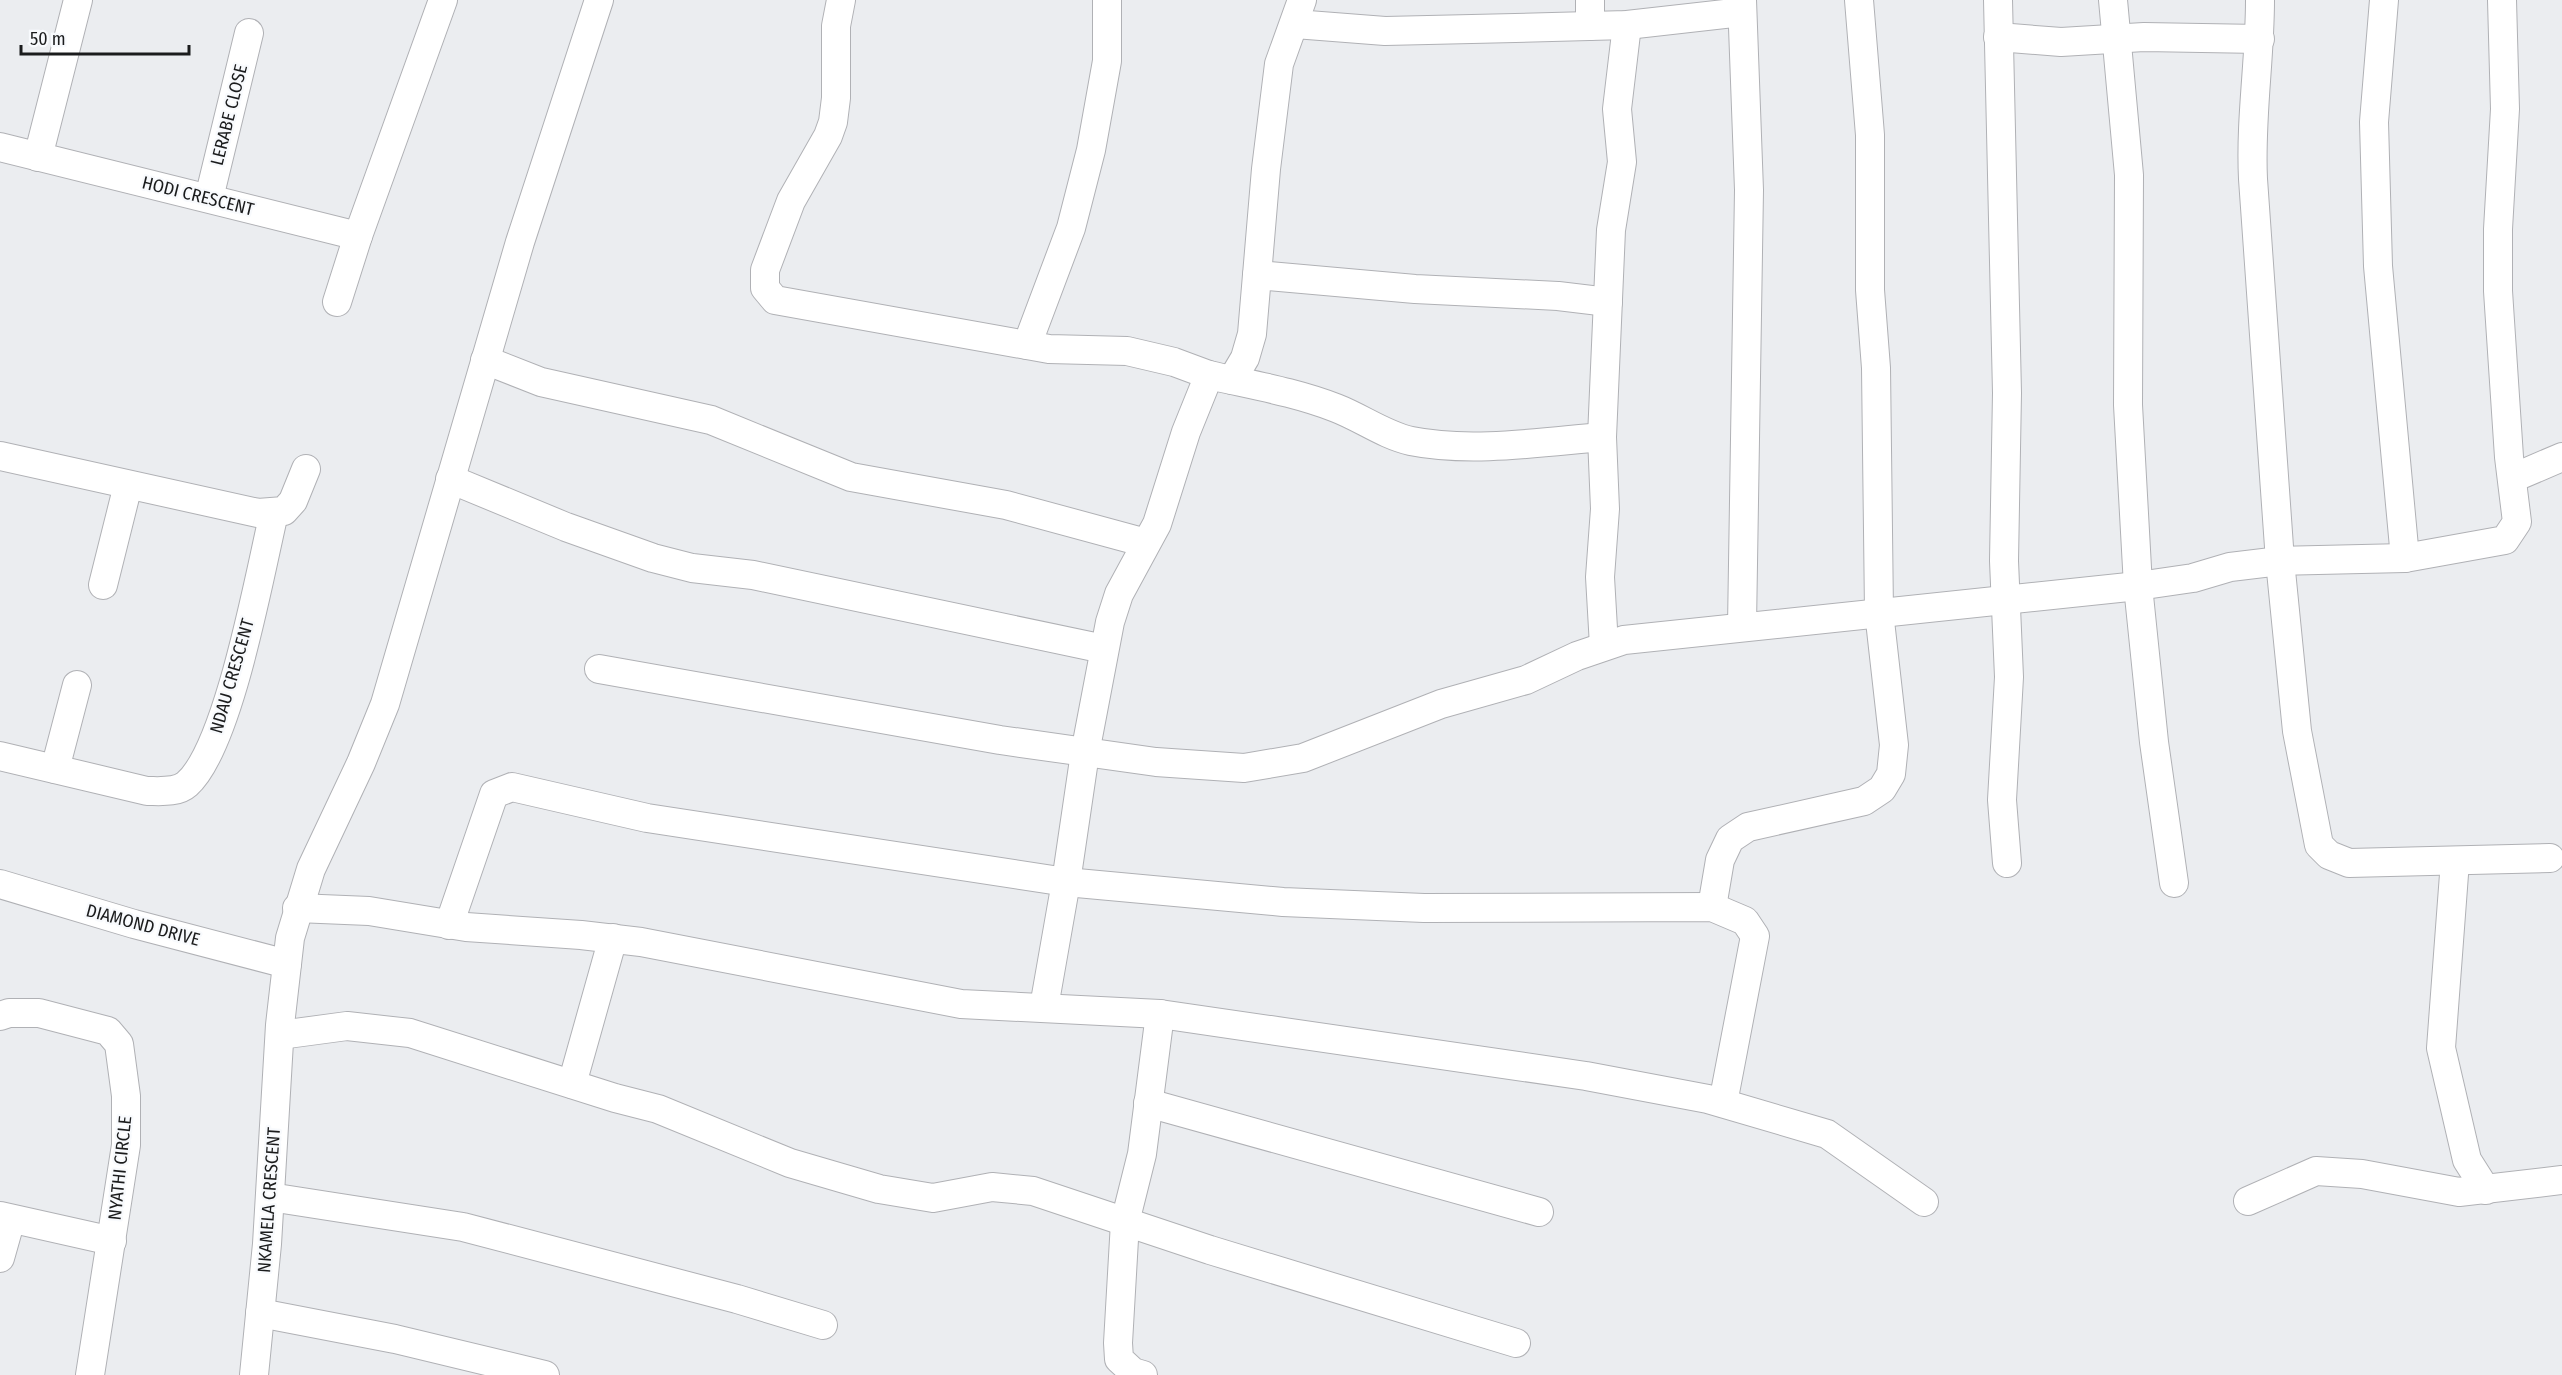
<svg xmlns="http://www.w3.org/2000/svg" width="2562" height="1375" viewBox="0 0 2562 1375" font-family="'Fira Sans Condensed',sans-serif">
  <rect width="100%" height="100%" fill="#ebedf0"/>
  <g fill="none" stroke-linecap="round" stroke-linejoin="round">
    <!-- minor casing -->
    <g stroke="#b0b1b5" stroke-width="30">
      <g id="minor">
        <path d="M841,0L836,26V98L833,122L828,136L791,201L765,270V288L775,300L1049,349L1127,351L1174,362L1209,375"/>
        <path d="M1590,0V26"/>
        <path d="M1742,0L1749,190L1742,626"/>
        <path d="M1998,0L2007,393L2004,561L2009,677L2002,800L2007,863"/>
        <path d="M2113,0L2129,175L2128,405L2138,586L2154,742L2174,883"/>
        <path d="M2260,0C2260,60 2250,119 2253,179L2280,561L2297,731L2319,845L2329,855L2349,863L2550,858"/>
        <path d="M2384,0L2374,122L2378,266L2405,558"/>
        <path d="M1295,24L1385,31L1515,28L1627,25L1742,12"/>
        <path d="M1998,37L2061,42L2144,37L2260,39"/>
        <path d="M0,147L358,236"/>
        <path d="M38,157L78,0"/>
        <path d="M209,198L249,33"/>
        <path d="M1257,275L1415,289L1558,296L1608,302"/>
        <path d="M337,302L358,236L443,0"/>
        <path d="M1027,345L1071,228L1091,150L1107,61V0"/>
        <path d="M485,360L541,382L711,420L851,477L1006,505L1146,543"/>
        <path d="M1232,380L1245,358L1252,334L1266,169L1279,64L1302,0"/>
        <path d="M0,456L258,513L284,511L293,501L306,469"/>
        <path d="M2513,478L2562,457"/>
        <path d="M450,479L566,527L653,558L692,568L753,575L1104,649"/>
        <path d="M103,585L128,485"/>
        <path d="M1604,646L1600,577L1605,509L1602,437L1611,230L1622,162L1617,109L1627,25"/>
        <path d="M599,669L1000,740L1156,762L1244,768L1303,758L1441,704L1526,680L1577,656L1624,640L2138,586L2193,578L2230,567L2280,561L2405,558L2505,540L2517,522L2509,457L2498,291V229L2505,109L2502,0"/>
        <path d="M0,756L147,791C160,791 177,793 187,784C229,747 260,572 274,513"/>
        <path d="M55,769L77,685"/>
        <path d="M2455,861L2441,1048L2467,1160L2486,1190"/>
        <path d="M0,884L134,924L287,964"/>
        <path d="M1712,907L1720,860L1730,839L1748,827L1864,801L1882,789L1891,774L1894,745L1879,612L1876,368L1870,290V135L1859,0"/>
        <path d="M297,908L369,911L466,927L581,935L641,942L961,1004L1160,1014L1586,1076L1708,1099L1827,1134L1924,1202"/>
        <path d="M449,925L494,794L512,787L647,818L1066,882L1283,902L1424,908L1712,907L1745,921L1755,936L1723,1103"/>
        <path d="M1044,1007L1066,882L1085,753L1110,622L1119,594L1157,524L1186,432L1209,375C1252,385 1295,392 1336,408C1362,418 1384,435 1411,441C1470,453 1543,442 1602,437"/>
        <path d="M0,1016L9,1013H39L108,1031L119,1044L126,1096V1145L90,1375"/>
        <path d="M280,1035L347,1026L410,1033L615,1098L658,1109L790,1163L879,1189L933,1198L992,1187L1033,1191L1210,1250L1516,1343"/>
        <path d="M572,1084L613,938"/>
        <path d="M1148,1103L1539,1212"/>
        <path d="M270,1197L463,1227L737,1299L823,1325"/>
        <path d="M2248,1201L2316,1171L2362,1174L2459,1192L2562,1180"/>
        <path d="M0,1216L112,1241"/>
        <path d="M0,1258L11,1219"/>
        <path d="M260,1313L395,1339L545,1375"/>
        <path d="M254,1375L267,1244L280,1025L290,938L311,869L361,763L385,704L520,242L599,0"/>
        <path d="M1143,1375L1133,1372L1119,1359L1118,1343L1125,1222L1142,1154L1160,1014"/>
      </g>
    </g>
    <!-- minor -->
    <use href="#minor" stroke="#fff" stroke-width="28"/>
  </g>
  <g text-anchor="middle" stroke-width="4.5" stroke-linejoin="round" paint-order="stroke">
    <!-- street labels -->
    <g font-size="18" fill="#1b1c1d" stroke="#f8fafd">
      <text transform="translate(229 115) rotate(-76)" y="6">LERABE CLOSE</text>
      <text transform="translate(198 196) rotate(14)" y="6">HODI CRESCENT</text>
      <text transform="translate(232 676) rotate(-74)" y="6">NDAU CRESCENT</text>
      <text transform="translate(143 925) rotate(15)" y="6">DIAMOND DRIVE</text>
      <text transform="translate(120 1168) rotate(-84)" y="6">NYATHI CIRCLE</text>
      <text transform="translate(269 1200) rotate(-86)" y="6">NKAMELA CRESCENT</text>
    </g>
  </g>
  <!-- scale -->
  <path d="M21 45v9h168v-9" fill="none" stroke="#1b1c1d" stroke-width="3"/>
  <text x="30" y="45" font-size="18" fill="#1b1c1d" stroke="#f8fafd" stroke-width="4.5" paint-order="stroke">50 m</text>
</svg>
